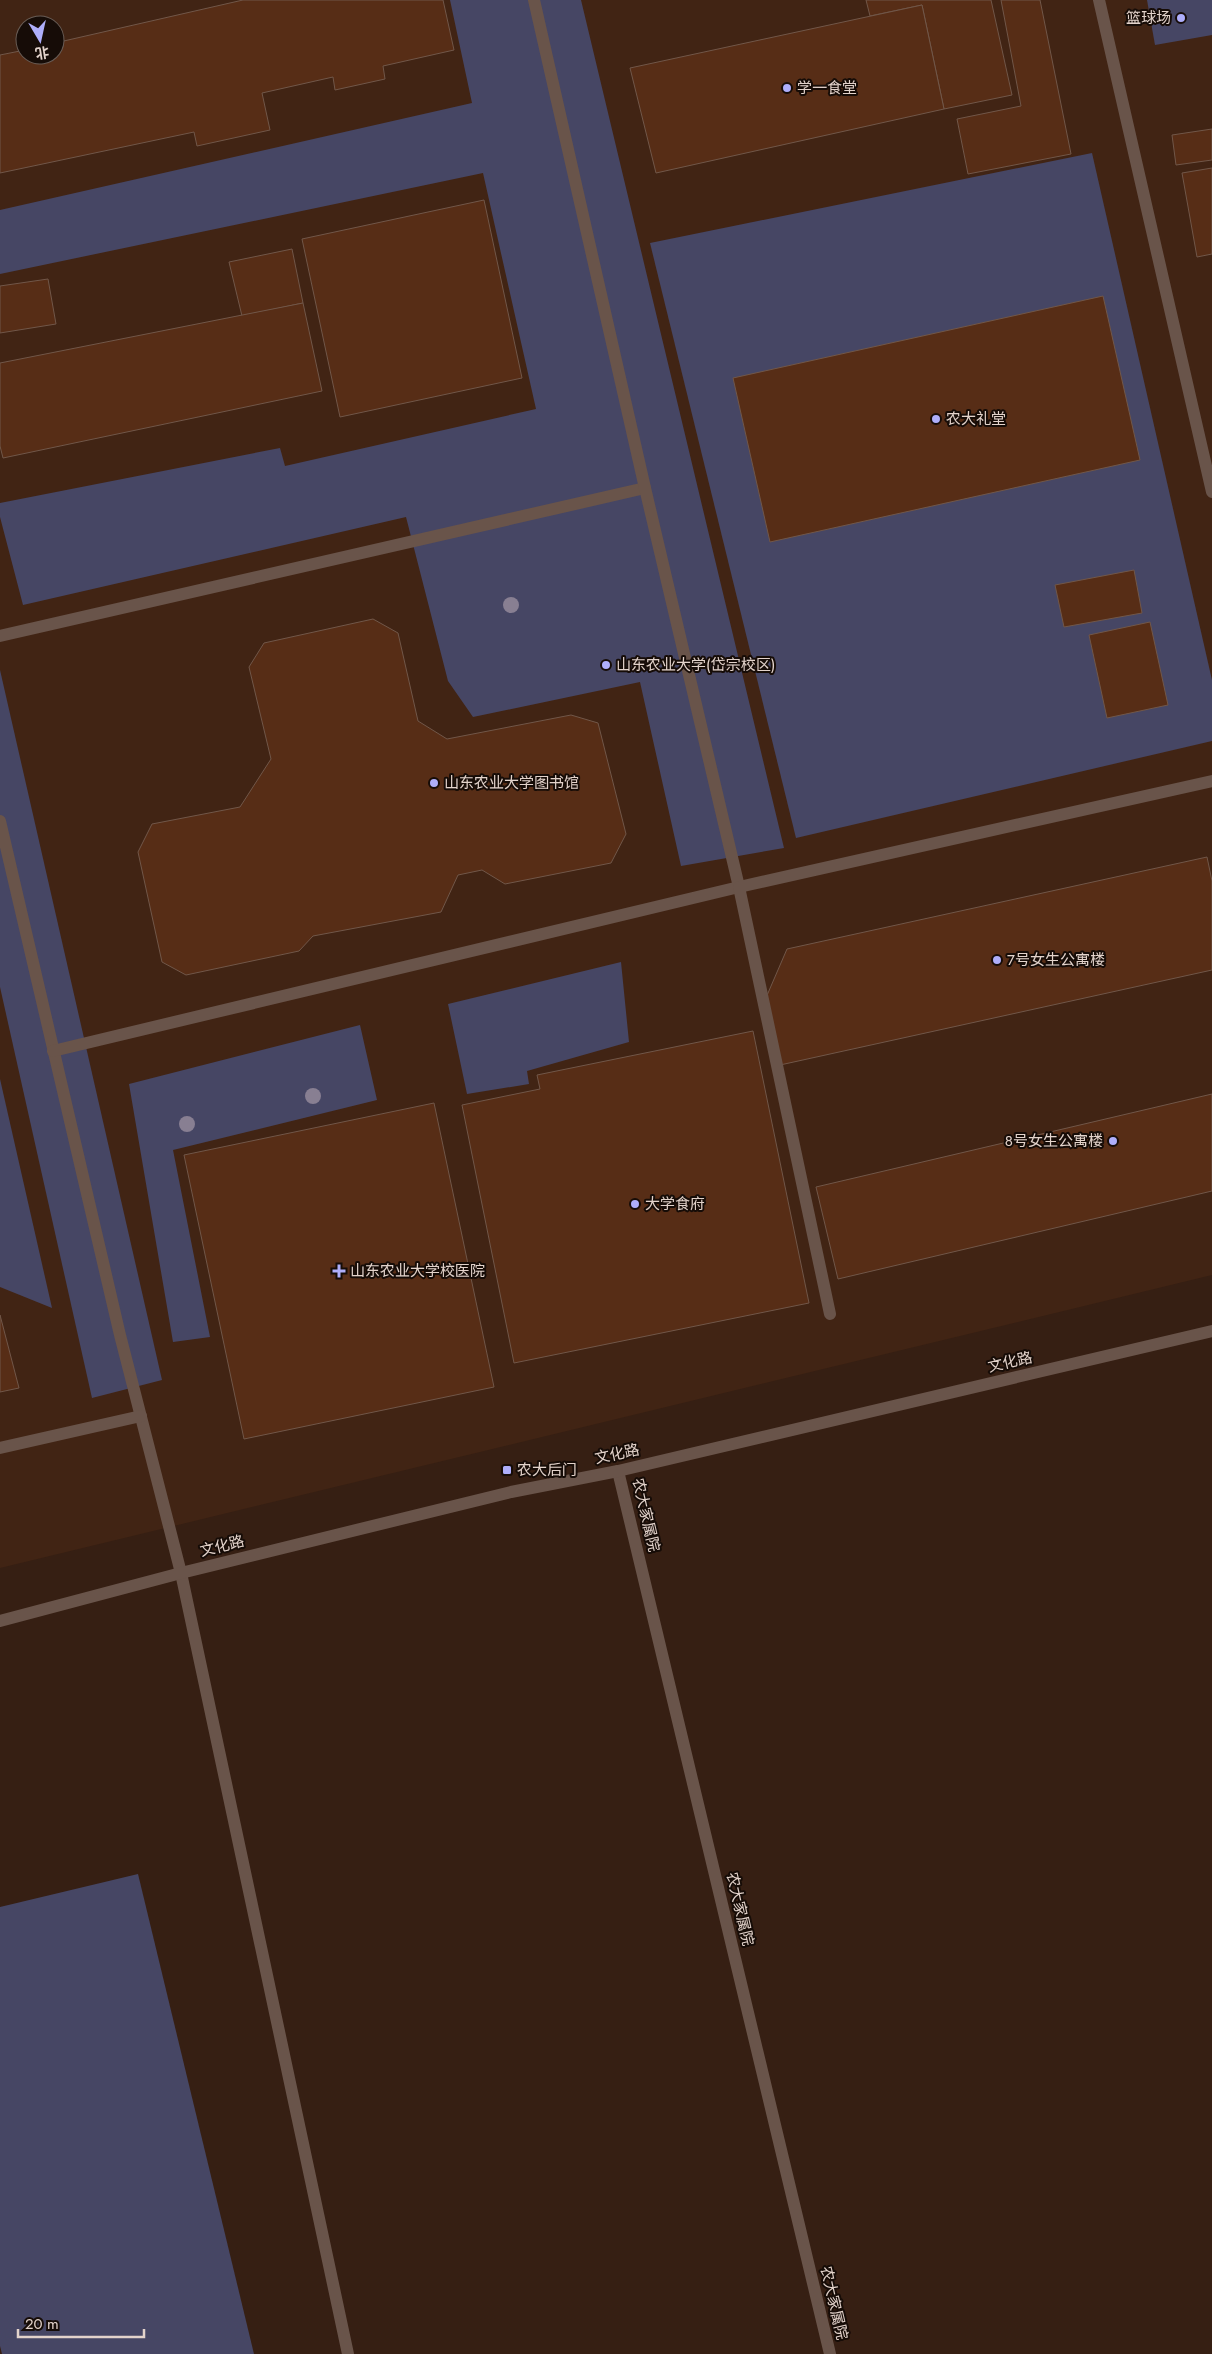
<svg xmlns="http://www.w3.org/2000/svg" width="1212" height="2354" viewBox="0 0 1212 2354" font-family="Jost,'Noto Sans SC',sans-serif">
  <rect width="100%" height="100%" fill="#361f13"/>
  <!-- built -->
  <path fill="#412414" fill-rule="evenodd" d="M0,0H1212V1275L0,1568ZM25,25H55V55H25Z"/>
  <!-- green -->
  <g fill="#464664">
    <path d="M450,0H581L784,848L681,866L640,682L473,717L448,681L406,517L23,605L0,517V503L280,448L285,466L536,409L483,173L0,274V210L472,103Z"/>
    <path d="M1147,0H1212V35L1155,45Z"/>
    <path d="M1092,153L1212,680V741L796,838L650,243Z"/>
    <path d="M0,670L162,1380L92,1398L0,987Z"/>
    <path d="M621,962L629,1042L527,1071L529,1084L467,1094L448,1004Z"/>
    <path d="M360,1025L377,1100L173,1150L210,1337L173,1342L129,1084Z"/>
    <path d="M0,1079L52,1308L0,1287Z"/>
    <path d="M138,1874L254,2354H2L0,2346V1907Z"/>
  </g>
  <!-- building -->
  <g fill="#572d16" stroke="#715749">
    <path d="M243,0H443L454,50L383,66L385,79L335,90L333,77L262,93L270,130L197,146L194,132L0,173V55L25,50V55H55V43Z"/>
    <path d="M866,0H991L1012,95L944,109L922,5L870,16Z"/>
    <path d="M1001,0H1040L1071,154L968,174L957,119L1021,106Z"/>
    <path d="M922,5L944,109L656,173L630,68Z"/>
    <path d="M1212,129V160L1176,165L1172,135Z"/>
    <path d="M1212,168V254L1197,257L1182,173Z"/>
    <path d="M484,200L522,378L340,417L302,239Z"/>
    <path d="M292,249L303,303L242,316L229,262Z"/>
    <path d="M48,279L56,324L0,333V286Z"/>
    <path d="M1103,296L1140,460L770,542L733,378Z"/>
    <path d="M303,303L322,391L3,458L0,446V363Z"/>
    <path d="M1134,570L1142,613L1064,627L1055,585Z"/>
    <path d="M373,619L398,633L418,721L447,739L571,715L598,723L626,834L611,863L505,884L482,870L458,875L441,912L313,936L299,951L186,975L162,962L138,852L152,824L240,807L271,759L249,667L264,643Z"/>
    <path d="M1150,622L1168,705L1107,718L1089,635Z"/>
    <path d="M1207,857L1212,881V970L780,1065L765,1000L787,949Z"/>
    <path d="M753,1031L809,1303L514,1363L462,1105L540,1089L537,1075Z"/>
    <path d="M1212,1094V1191L838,1279L816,1187Z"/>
    <path d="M434,1103L494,1387L244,1439L184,1155Z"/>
    <path d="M0,1315L19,1388L0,1392Z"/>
  </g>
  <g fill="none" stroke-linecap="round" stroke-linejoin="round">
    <!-- minor -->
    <g stroke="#69544a" stroke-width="12">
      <path d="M1099,0L1212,492"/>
      <path d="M0,636L645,488"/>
      <path d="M0,821L120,1335L181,1573L348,2354"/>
      <path d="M53,1051L739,887L645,488L534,0"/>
      <path d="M830,1314L739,887L1212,781"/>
      <path d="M0,1448L141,1416"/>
      <path d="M618,1471L830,2354"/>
      <path d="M0,1621L181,1573L511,1492L618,1471L1212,1331"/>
    </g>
  </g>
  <!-- trees -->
  <g fill="#887f92">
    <circle cx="511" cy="605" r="8"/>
    <circle cx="313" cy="1096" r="8"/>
    <circle cx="187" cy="1124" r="8"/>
  </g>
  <!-- markers -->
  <g fill="#aeaefa" stroke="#160c07" stroke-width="2">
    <circle cx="1181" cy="18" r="5"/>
    <circle cx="787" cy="88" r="5"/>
    <circle cx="936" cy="419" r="5"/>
    <circle cx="606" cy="665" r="5"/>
    <circle cx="434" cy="783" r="5"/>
    <circle cx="997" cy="960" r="5"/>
    <circle cx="1113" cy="1141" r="5"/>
    <circle cx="635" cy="1204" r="5"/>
    <path d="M336.5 1263.5h5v5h5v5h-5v5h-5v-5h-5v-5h5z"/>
    <rect x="502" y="1465" width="10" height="10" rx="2.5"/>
  </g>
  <g text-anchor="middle" stroke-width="4" stroke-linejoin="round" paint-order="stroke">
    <!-- poi labels -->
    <g font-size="15" fill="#e3d3cb" stroke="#160c07" text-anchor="start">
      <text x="1171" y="23" text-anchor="end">篮球场</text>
      <text x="797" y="93">学一食堂</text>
      <text x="946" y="424">农大礼堂</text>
      <text x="616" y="670">山东农业大学(岱宗校区)</text>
      <text x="444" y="788">山东农业大学图书馆</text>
      <text x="1007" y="965">7号女生公寓楼</text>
      <text x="1103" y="1146" text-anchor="end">8号女生公寓楼</text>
      <text x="645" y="1209">大学食府</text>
      <text x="350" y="1276">山东农业大学校医院</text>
      <text x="517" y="1475">农大后门</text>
    </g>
    <!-- street labels -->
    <g font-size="15" fill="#e3d3cb" stroke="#160c07">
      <text transform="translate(1010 1362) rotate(-13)" y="5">文化路</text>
      <text transform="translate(617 1454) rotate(-12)" y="5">文化路</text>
      <text transform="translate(646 1515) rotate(77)" y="5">农大家属院</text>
      <text transform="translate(222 1546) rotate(-14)" y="5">文化路</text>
      <text transform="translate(740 1909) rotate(77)" y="5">农大家属院</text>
      <text transform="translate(834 2303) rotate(77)" y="5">农大家属院</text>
    </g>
  </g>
  <!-- north arrow -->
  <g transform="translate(40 40) rotate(171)"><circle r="24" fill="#160c07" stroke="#685c55"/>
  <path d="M0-4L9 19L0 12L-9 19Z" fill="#aeaefa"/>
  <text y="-8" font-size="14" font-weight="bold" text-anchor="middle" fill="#e3d3cb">北</text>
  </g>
  <!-- scale -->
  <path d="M18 2329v8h126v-8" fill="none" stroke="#e3d3cb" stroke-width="2.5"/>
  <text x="25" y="2329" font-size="15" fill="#e3d3cb" stroke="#160c07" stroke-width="4" paint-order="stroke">20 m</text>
</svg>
